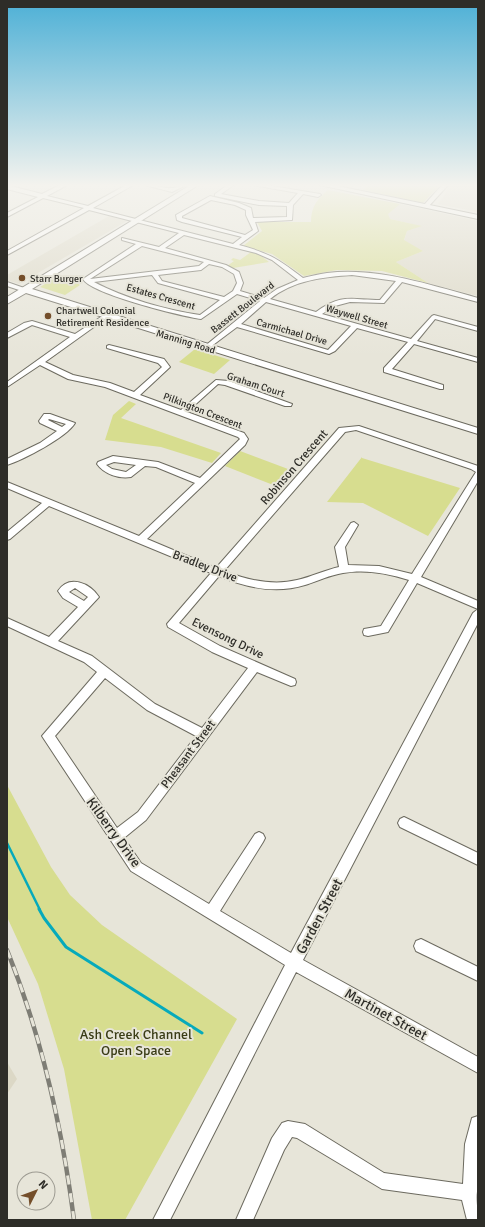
<svg xmlns="http://www.w3.org/2000/svg" width="485" height="1227" viewBox="0 0 485 1227" font-family="Signika,sans-serif">
  <rect width="100%" height="100%" fill="#e7e5d9"/>
  <!-- built -->
  <g fill="#dcd8c6">
    <path d="M452,184H478V212L438,204Z"/>
    <path d="M400,204L478,221V296L428,283L396,262L423,251L404,241L407,231L421,226L390,219L387,214Z"/>
    <path d="M109,216L127,221L19,284L7,280V275Z"/>
    <path d="M7,1062L17,1079L7,1094Z"/>
  </g>
  <!-- green -->
  <g fill="#d7dd8f">
    <path d="M370,184H425L438,187L423,203L363,190Z"/>
    <path d="M328,190L400,204L388,214L390,219L422,226L407,231L404,240L423,251L396,262L428,283L382,271L337,270L304,276L272,254L243,246L262,231L257,222H311C311,207 317,199 328,190Z"/>
    <path d="M251,252L260,255L269,262L233,268L227,266L234,261L231,260L233,258L240,260Z"/>
    <path d="M58,276L76,282L80,285L65,295L40,287Z"/>
    <path d="M195,349L230,360L214,374L179,362Z"/>
    <path d="M129,401L136,404L121,418L221,453L212,463L161,447L105,440L113,415Z"/>
    <path d="M240,451L296,472L281,488L225,466Z"/>
    <path d="M362,457V458L460,488L428,536L363,503L327,502Z"/>
    <path d="M7,785L51,867L70,895L102,925L237,1019L125,1220H92L64,1069L38,984L7,917Z"/>
  </g>
  <g fill="none" stroke-linecap="round" stroke-linejoin="round">
    <!-- stream-far1 -->
    <path stroke="#06aabb" stroke-width="2.5" d="M7,843L40,910"/>
    <!-- stream -->
    <path stroke="#06aabb" stroke-width="3" d="M39,909L44,918L66,947L202,1033"/>
    <!-- minor casing -->
    <g stroke="#6c6a5f" stroke-width="2">
      <g id="minor">
        <path d="M62,184H69L47,196L88,206L128,184H135L93,208L233,244L242,237L182,222L177,220L176,215L210,196L239,203L251,208L253,218L287,217V206L259,205L215,196V194L229,184H235L221,194L259,201L289,203L298,193L247,184H260L320,194L321,195L318,197L303,194L293,205L292,220L255,222L258,231L239,245C269,253 278,259 303,278C311,276 319,274 327,273C378,267 430,285 478,298V302L402,282L384,303L350,302L335,306L322,314L411,339L432,316L434,315L478,327V331L435,319L417,341L478,358V362L414,344L392,369L443,385V389H440L384,372V368L408,342L357,328L335,351L329,354L237,327L209,348H205V346L260,301L237,294L201,319C181,316 91,294 83,279L136,244L122,240V238L159,247L179,233L89,210L7,255V251L84,208L43,198L7,217V213L38,197L7,189V185L42,194ZM211,200L235,205L246,210V215L253,230L245,235L182,218V216ZM184,235L256,253L272,260L298,280L277,289L264,298L240,291L243,283L239,272L226,265L165,248ZM142,246L204,262L199,266L90,279ZM209,264L222,267L234,274L237,283L233,291L224,297L162,281L158,275L201,270ZM152,275L158,283L220,300L200,315C166,310 124,298 94,282ZM352,275L396,281L380,300C351,300 342,293 316,312L270,299C294,280 323,277 352,275ZM266,302L351,326L328,350L241,324Z"/>
        <path d="M141,184C150,184 165,189 172,188C177,188 180,184 188,184L172,192Z"/>
        <path d="M443,184H449L428,207H424V205Z"/>
        <path d="M7,282L27,289L28,290L25,292L7,286Z"/>
        <path d="M110,311L112,312V314L45,362L73,375L110,383L134,392L162,367L158,363L107,348V346L109,345L164,359L170,367L140,395L181,410L216,380L229,381L292,404L291,406H285L225,385L218,384L187,412L244,433L248,439L245,445L147,539L216,568L339,428L359,426L478,466V481L421,577L478,601V609L417,583L388,632L368,636L364,635L363,632L364,629L381,626L409,580C387,573 365,569 343,573C330,575 318,581 305,585C276,594 247,588 219,576L179,623L220,646L295,679L296,682L295,685L291,686L257,672L146,820L124,838L141,863L209,904L255,834L259,832L263,834L265,838L263,842L220,911L291,953L473,613L478,609V623L303,960L478,1057V1073L296,972L170,1220H153L285,965L131,871L42,736L97,672L84,662L7,626V618L49,637L78,607L63,598L58,591C69,574 90,583 99,597L58,641L92,656L155,704L202,728L248,668L212,652L168,627L167,624L211,573L49,506L10,539L7,540V532L42,503L7,488V482L139,536L195,483L156,467L145,466L131,477C119,479 104,474 97,464L98,462L113,456L158,462L200,478L240,439L238,437L105,387L68,379L40,365L7,387V382L70,337L32,325L7,338V333L24,323L32,321L75,334ZM356,430L471,469L476,472L412,574L379,566L348,565L345,547L358,525L354,522L351,523L335,547L339,567C325,570 311,577 297,580C273,586 247,580 224,571L345,432ZM114,462L136,465L126,472L112,469L106,465ZM75,588L88,597L84,601L69,592ZM105,678L147,710L196,736L138,812L117,828L55,736Z"/>
        <path d="M44,414H50L75,423C67,437 23,460 7,465V459L40,443L57,431L40,423L39,421ZM49,419L66,424L62,427L48,420Z"/>
        <path d="M404,817L478,853V865L400,827L398,823L400,819Z"/>
        <path d="M421,939L478,967V981L416,951L414,946L416,941Z"/>
        <path d="M478,1116V1188C475,1195 478,1211 478,1220H467L462,1200L382,1189L297,1138L292,1137L284,1150L253,1220H236L272,1138L282,1123L288,1121L305,1124L384,1173L463,1184L465,1144L472,1118Z"/>
      </g>
    </g>
    <!-- major casing -->
    <g stroke="#6c6a5f" stroke-width="2">
      <g id="major">
        <path d="M192,184H200L32,289L478,428V434L26,293L7,304V297Z"/>
        <path d="M315,184H328L478,215V219Z"/>
      </g>
    </g>
    <!-- minor -->
    <use href="#minor" fill="#fff" fill-rule="evenodd"/>
    <!-- major -->
    <use href="#major" fill="#fff" fill-rule="evenodd"/>
    <!-- rail casing -->
    <g stroke="#7e7d75" stroke-width="4.5">
      <path id="rail" d="M7,950C42,1037 62,1127 74,1220"/>
    </g>
    <!-- rail -->
    <use href="#rail" stroke="#e7e5d9" stroke-width="3" stroke-dasharray="9" stroke-linecap="butt"/>
  </g>
  <!-- sky -->
  <linearGradient id="sky" x2="0" y2="1"><stop stop-color="#4db0d6"/><stop offset="0.52" stop-color="#f4f3ee"/><stop offset="1" stop-color="#f4f3ee" stop-opacity="0"/></linearGradient>
  <rect width="485" height="356" fill="url(#sky)"/>
  <!-- markers -->
  <g fill="#744e2a" stroke="#e7e5d9" stroke-width="1.5">
    <circle cx="22" cy="278" r="4"/>
    <circle cx="48" cy="316" r="4"/>
  </g>
  <g text-anchor="middle" stroke-width="4" stroke-linejoin="round" paint-order="stroke">
    <!-- far-poi labels -->
    <g font-size="10" fill="#2e2d28" stroke="#e7e5d9" text-anchor="start">
      <text x="30" y="282">Starr Burger</text>
      <text x="56" y="314">Chartwell Colonial<tspan x="56" dy="12">Retirement Residence</tspan></text>
    </g>
    <!-- far-street labels -->
    <g font-size="10" fill="#2e2d28" stroke="#e7e5d9">
      <text transform="translate(161 296) rotate(16)" y="4">Estates Crescent</text>
      <text transform="translate(242 307) rotate(-38)" y="4">Bassett Boulevard</text>
      <text transform="translate(357 316) rotate(16)" y="4">Waywell Street</text>
      <text transform="translate(292 331) rotate(16)" y="4">Carmichael Drive</text>
      <text transform="translate(186 341) rotate(17)" y="4">Manning Road</text>
      <text transform="translate(256 384) rotate(18)" y="4">Graham Court</text>
      <text transform="translate(203 410) rotate(21)" y="4">Pilkington Crescent</text>
    </g>
    <!-- street labels -->
    <g font-size="12" fill="#2e2d28" stroke="#e7e5d9">
      <text transform="translate(294 467) rotate(-49)" y="4">Robinson Crescent</text>
      <text transform="translate(205 566) rotate(21)" y="4">Bradley Drive</text>
      <text transform="translate(228 638) rotate(26)" y="4">Evensong Drive</text>
      <text transform="translate(188 754) rotate(-53)" y="4">Pheasant Street</text>
    </g>
    <!-- near-street labels -->
    <g font-size="14" fill="#2e2d28" stroke="#e7e5d9">
      <text transform="translate(114 832) rotate(54)" y="5">Kilberry Drive</text>
      <text transform="translate(319 916) rotate(-62)" y="5">Garden Street</text>
      <text transform="translate(386 1014) rotate(29)" y="5">Martinet Street</text>
    </g>
    <!-- near-park labels -->
    <g font-size="14" fill="#3a3c16" stroke="#e7e5d9">
      <text x="136" y="1039">Ash Creek Channel<tspan x="136" dy="16">Open Space</tspan></text>
    </g>
  </g>
  <!-- border -->
  <rect width="485" height="1227" fill="none" stroke="#2e2d28" stroke-width="16"/>
  <!-- north arrow -->
  <g transform="translate(36 1191) rotate(48)"><circle r="19" fill="#e7e5d9" stroke="#9d9b92"/>
  <path d="M0-3L7 15L0 10L-7 15Z" fill="#744e2a"/>
  <text y="-6" font-size="11" font-weight="bold" text-anchor="middle" fill="#2e2d28">N</text>
  </g>
</svg>
